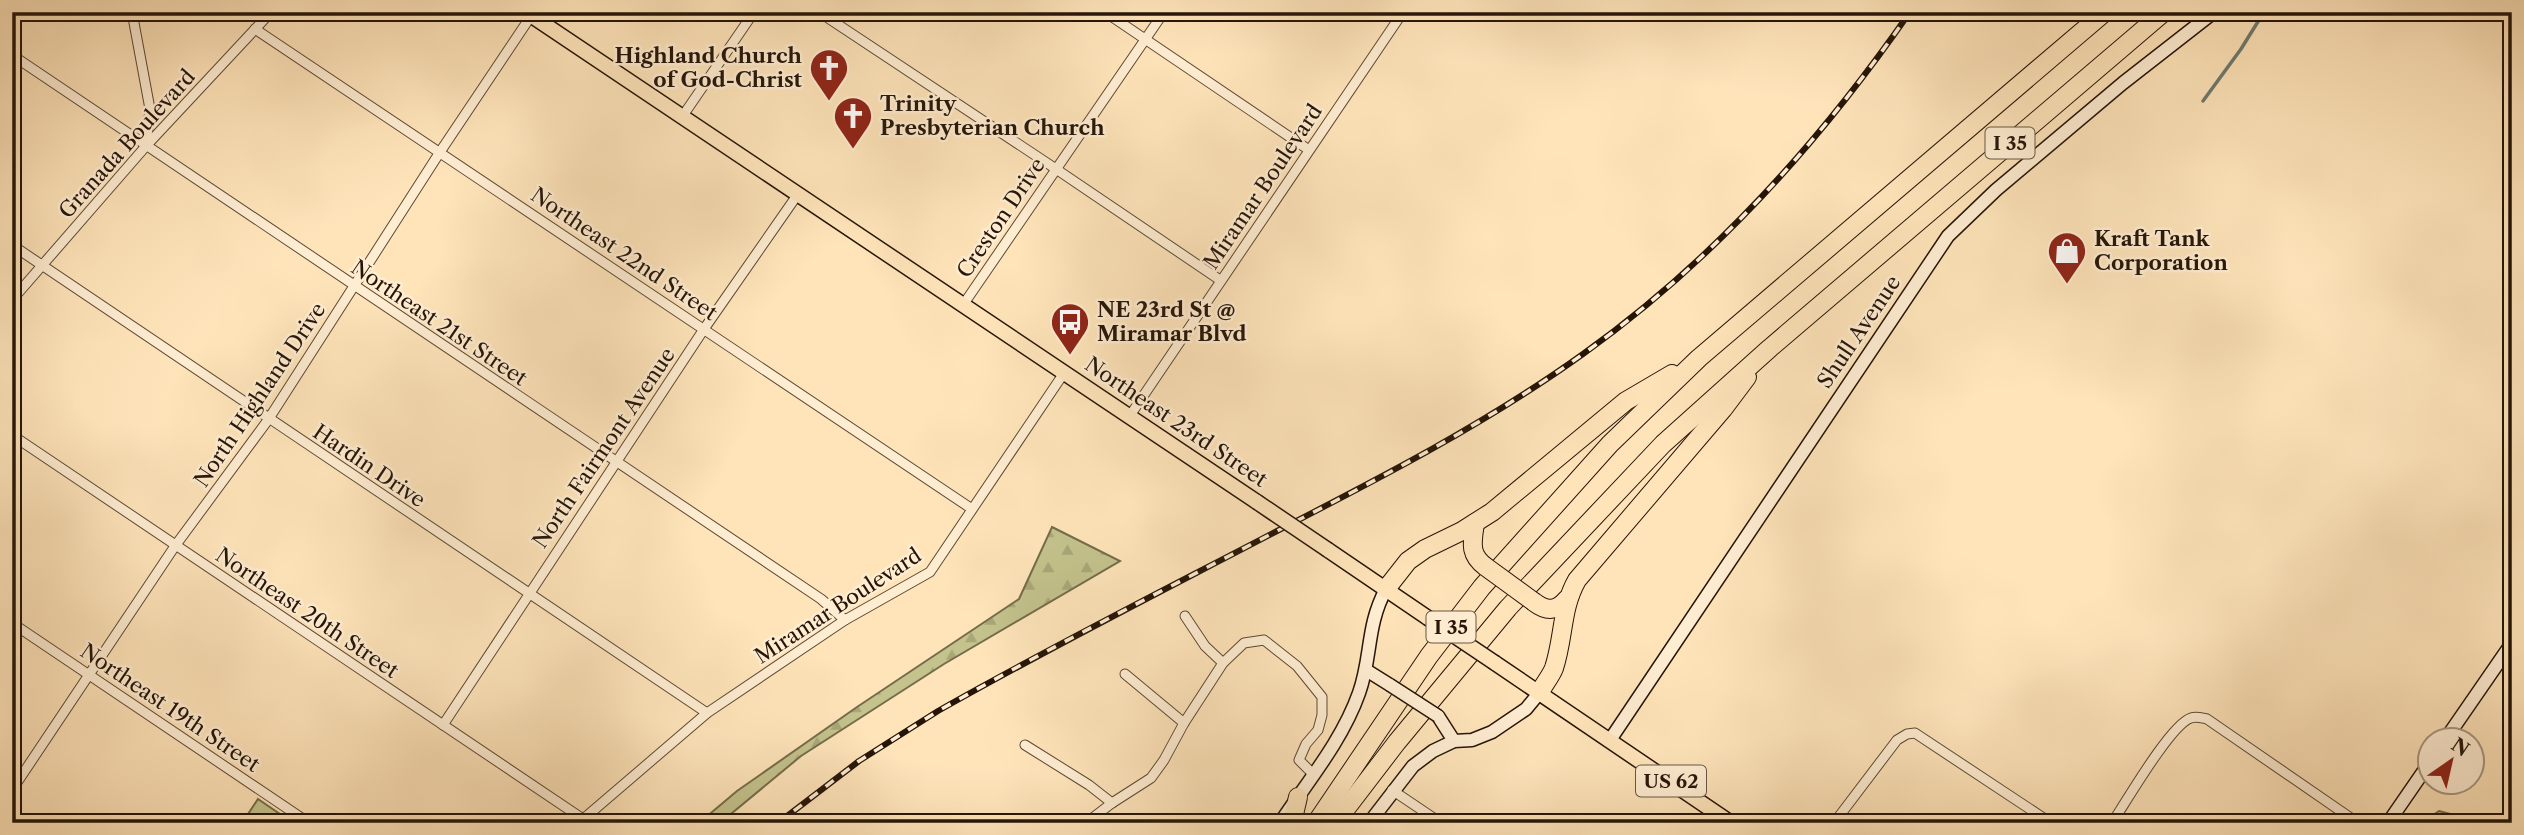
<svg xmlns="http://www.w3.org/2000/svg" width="2524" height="835" viewBox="0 0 2524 835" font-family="'Libre Caslon Text',serif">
  <defs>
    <pattern id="forest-firs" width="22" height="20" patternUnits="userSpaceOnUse" patternTransform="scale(1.75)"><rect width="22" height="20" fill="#c4c38d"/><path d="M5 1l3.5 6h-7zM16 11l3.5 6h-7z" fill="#a8a778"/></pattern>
  </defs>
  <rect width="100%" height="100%" fill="#ffe4ba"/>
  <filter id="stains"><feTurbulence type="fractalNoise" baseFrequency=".00286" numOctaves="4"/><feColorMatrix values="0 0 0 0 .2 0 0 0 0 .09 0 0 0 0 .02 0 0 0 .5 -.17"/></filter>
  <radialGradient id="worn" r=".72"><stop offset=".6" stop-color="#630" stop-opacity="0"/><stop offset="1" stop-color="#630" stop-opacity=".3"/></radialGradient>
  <!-- forest -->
  <g fill="url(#forest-firs)" stroke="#746c4a" stroke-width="2">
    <path d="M1052,527L1120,561L944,664L801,756L720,823H699L737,791L857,707L1019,599Z"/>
    <path d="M2439,811L2465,818L2512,823H2421Z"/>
  </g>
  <!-- park -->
  <path fill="#c4c38d" stroke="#746c4a" stroke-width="2" d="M258,799L293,823H242Z"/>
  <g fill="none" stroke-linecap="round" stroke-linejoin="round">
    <!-- stream -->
    <path stroke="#6f7a70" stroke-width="3.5" d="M2203,101L2241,49L2264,12"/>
    <!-- street casing -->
    <g stroke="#5c4934" stroke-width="11">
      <g id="street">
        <path d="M132,12L150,109L146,146"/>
        <path d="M819,12L1056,169L1220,280"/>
        <path d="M1105,12L1309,150"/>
        <path d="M255,29L972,509"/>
        <path d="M12,55L821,599L845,620"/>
        <path d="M682,117L754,12"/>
        <path d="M12,245L707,713"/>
        <path d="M12,300L146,146L271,12"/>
        <path d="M963,305L1164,12"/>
        <path d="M1129,417L1403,12"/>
        <path d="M12,435L583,819"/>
        <path d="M1185,616L1205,646L1223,663"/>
        <path d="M12,623L309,823"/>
        <path d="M1125,674L1184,723"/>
        <path d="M443,725L704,329L798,194"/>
        <path d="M1025,745L1089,785L1112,803"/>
        <path d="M12,790L175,546L268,420L440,152L531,16"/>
        <path d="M1392,790L1441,823"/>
        <path d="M12,813L27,823"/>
        <path d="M581,821L707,713L845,620L930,572L1064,373"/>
        <path d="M1086,823L1112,803L1151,778L1164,760L1184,723L1223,663L1244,643L1264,640L1297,666L1322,697V715L1318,730L1306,744L1299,760L1313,774"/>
        <path d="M1834,823L1897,740L1907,734L1915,733L2051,823"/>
        <path d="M2112,823C2126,802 2171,724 2191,718C2196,716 2202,718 2207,719L2358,823"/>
      </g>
    </g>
    <!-- secondary casing -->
    <g stroke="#251508" stroke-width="15">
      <g id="secondary">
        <path d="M1366,670L1390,685"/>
        <path d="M1438,716L1454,741"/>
        <path d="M1610,740L1948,236L1996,190L2123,83L2214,12"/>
        <path d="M2445,740L2512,643"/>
        <path d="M1280,823C1308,781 1342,741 1359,693C1372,657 1366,626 1386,589"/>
        <path d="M1369,823L1413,766L1433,751L1454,741L1472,740L1492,732L1526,709L1540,692"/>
        <path d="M2388,823L2430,762"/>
      </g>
    </g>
    <!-- primary casing -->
    <g stroke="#251508" stroke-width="17">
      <g id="primary">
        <path d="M526,12L1257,502"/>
        <path d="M1328,550L1428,618"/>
        <path d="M1495,663L1731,823"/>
      </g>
    </g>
    <!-- highway casing -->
    <g stroke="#251508" stroke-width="20">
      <g id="highway">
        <path d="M1475,523C1472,543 1469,555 1486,567"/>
        <path d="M1386,589L1408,561L1425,549L1462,531L1492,512L1626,401L1672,374"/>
        <path d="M1534,602C1547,612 1557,611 1567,599"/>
        <path d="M1540,692C1544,684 1551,676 1554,668C1564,638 1561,608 1577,580L1723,409L1747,377"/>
        <path d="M1292,823L1298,797"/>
        <path d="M1316,823L1429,656L1482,587L1610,444L1699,358L2105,12"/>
        <path d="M1335,823L1397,742L1508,608L1663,444L1770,348L2164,12"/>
      </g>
    </g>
    <!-- street -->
    <use href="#street" stroke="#ffedd2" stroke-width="9"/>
    <!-- secondary -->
    <use href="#secondary" stroke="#ffedd2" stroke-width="12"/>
    <!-- primary -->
    <use href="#primary" stroke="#ffe4ba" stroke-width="14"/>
    <!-- highway -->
    <use href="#highway" stroke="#ffe4ba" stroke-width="18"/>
    <!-- rail casing -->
    <g stroke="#251508" stroke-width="6">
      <path id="rail" d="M778,823L859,761L938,711C1049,648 1164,590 1277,531C1382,477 1487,423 1583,354C1712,262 1820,142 1910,12"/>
    </g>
    <!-- rail -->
    <use href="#rail" stroke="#ffedd2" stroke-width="3.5" stroke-dasharray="10" stroke-linecap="butt"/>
    <!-- secondary-bridge casing -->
    <g stroke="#251508" stroke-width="15" stroke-linecap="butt">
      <path id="secondary-bridge" d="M1390,685L1438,716"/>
    </g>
    <!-- primary-bridge casing -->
    <g stroke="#251508" stroke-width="17" stroke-linecap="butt">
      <g id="primary-bridge">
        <path d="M1257,502L1328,550"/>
        <path d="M1428,618L1495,663"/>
      </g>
    </g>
    <!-- highway-bridge casing -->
    <g stroke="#251508" stroke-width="20" stroke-linecap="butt">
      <path id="highway-bridge" d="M1486,567L1534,602"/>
    </g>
    <!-- secondary-bridge -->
    <use href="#secondary-bridge" stroke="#ffedd2" stroke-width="12"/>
    <!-- primary-bridge -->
    <use href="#primary-bridge" stroke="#ffe4ba" stroke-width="14"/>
    <!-- highway-bridge -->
    <use href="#highway-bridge" stroke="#ffe4ba" stroke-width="18"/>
  </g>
  <!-- icons -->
  <defs>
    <g id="church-pin" transform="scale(2.0125)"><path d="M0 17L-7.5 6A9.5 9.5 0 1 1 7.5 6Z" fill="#8f2418" stroke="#ffedd2"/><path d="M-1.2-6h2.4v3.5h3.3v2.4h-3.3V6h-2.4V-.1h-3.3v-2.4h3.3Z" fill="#fff"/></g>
    <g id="shop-pin" transform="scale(2.0125)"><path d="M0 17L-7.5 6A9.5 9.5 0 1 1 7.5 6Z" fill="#8f2418" stroke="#ffedd2"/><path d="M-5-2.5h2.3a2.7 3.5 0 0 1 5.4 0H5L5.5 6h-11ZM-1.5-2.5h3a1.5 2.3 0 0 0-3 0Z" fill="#fff"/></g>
    <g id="bus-pin" transform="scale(2.0125)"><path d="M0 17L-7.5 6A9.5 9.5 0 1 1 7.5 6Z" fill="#8f2418" stroke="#ffedd2"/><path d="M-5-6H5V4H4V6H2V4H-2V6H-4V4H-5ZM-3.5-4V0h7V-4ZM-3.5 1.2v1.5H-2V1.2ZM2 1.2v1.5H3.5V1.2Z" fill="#fff"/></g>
  </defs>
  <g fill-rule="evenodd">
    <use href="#church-pin" x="829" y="68"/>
    <use href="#church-pin" x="853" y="116"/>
    <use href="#shop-pin" x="2067" y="251"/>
    <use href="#bus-pin" x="1070" y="322"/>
  </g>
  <g text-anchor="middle" stroke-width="5" stroke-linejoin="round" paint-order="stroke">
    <!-- shield labels -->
    <g fill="#ffedd2" stroke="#665645" stroke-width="2">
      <rect x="1985.5" y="127.5" width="49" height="31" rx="5"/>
      <rect x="1426.5" y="611.5" width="49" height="31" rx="5"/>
      <rect x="1636" y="765.5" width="70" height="31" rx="5"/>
    </g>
    <g font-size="19" font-weight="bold" fill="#251508">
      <text x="2010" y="150">I 35</text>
      <text x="1451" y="634">I 35</text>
      <text x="1671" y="788">US 62</text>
    </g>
    <!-- poi labels -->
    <g font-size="21" font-weight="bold" fill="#251508" stroke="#ffedd2" text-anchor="start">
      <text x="802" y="63" text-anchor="end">Highland Church<tspan x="802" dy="24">of God-Christ</tspan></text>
      <text x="880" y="111">Trinity<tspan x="880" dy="24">Presbyterian Church</tspan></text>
      <text x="2094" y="246">Kraft Tank<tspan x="2094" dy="24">Corporation</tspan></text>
      <text x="1097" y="317">NE 23rd St @<tspan x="1097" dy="24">Miramar Blvd</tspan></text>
    </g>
    <!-- street labels -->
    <g font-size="21" fill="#251508" stroke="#ffedd2">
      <text transform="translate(127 144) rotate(-48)" y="7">Granada Boulevard</text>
      <text transform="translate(1263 187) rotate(-56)" y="7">Miramar Boulevard</text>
      <text transform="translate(1001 218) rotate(-56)" y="7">Creston Drive</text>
      <text transform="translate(624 254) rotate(34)" y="7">Northeast 22nd Street</text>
      <text transform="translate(439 323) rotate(34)" y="7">Northeast 21st Street</text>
      <text transform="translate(1859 332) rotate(-56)" y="7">Shull Avenue</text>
      <text transform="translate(260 395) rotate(-56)" y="7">North Highland Drive</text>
      <text transform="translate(1176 422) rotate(34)" y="7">Northeast 23rd Street</text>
      <text transform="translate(604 448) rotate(-56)" y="7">North Fairmont Avenue</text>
      <text transform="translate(369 466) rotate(34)" y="7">Hardin Drive</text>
      <text transform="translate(838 606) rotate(-33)" y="7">Miramar Boulevard</text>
      <text transform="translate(307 613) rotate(34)" y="7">Northeast 20th Street</text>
      <text transform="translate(170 708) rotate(34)" y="7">Northeast 19th Street</text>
    </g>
  </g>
  <!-- margin -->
  <rect width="2524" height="835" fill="none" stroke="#ffe4ba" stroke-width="42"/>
  <rect x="14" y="14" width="2496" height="807" fill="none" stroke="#251508" stroke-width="3.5"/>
  <rect x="21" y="21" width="2482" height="793" fill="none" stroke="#251508" stroke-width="2"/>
  <!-- north arrow -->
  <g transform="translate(2451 761) rotate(34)"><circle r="33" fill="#ffedd2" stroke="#a89781" stroke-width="2"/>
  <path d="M0-5L12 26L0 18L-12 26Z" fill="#8f2418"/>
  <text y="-10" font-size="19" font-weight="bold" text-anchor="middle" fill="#251508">N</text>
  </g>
  <rect width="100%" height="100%" filter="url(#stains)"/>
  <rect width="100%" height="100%" fill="url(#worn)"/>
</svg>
